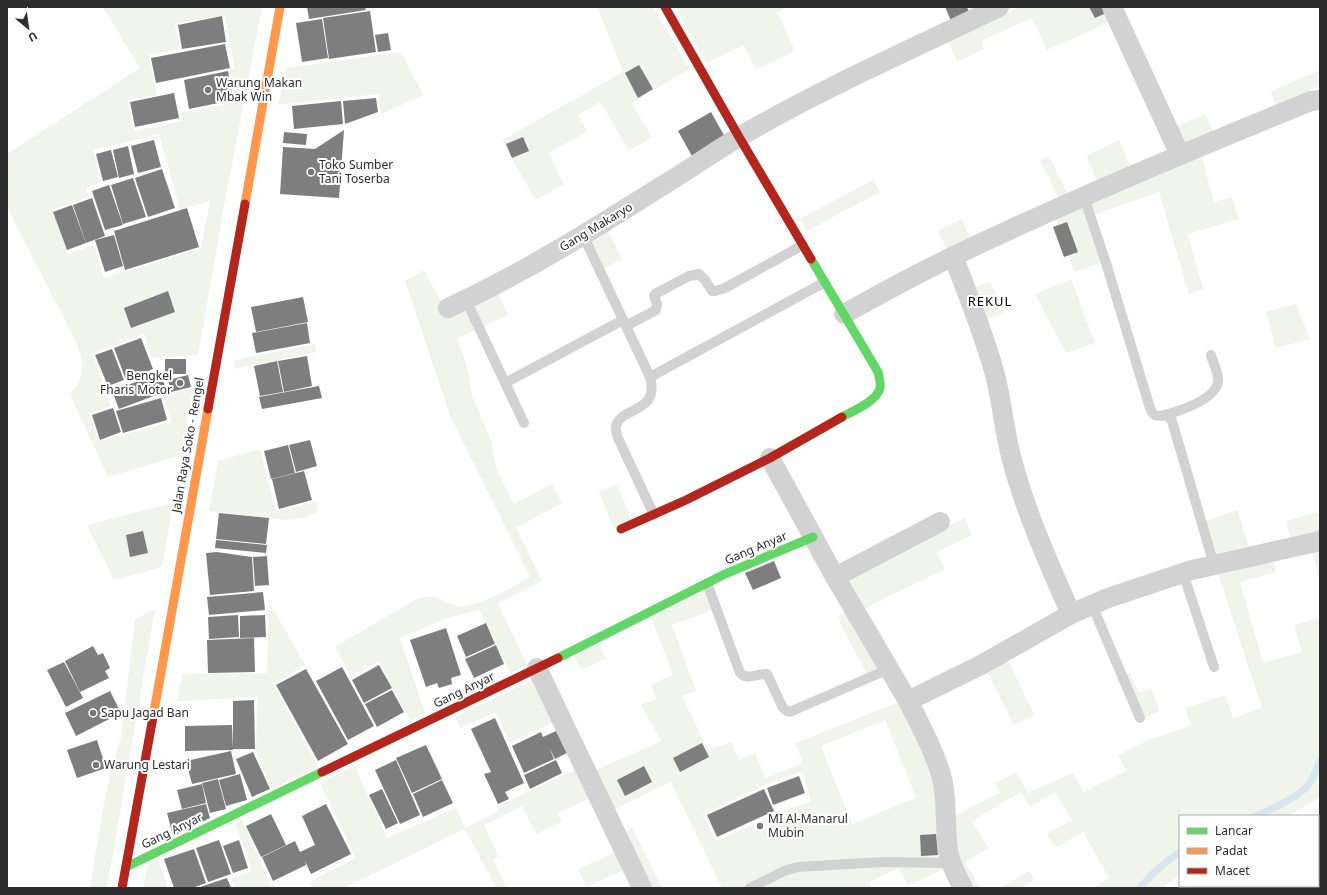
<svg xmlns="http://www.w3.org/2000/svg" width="1327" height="895" viewBox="0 0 1327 895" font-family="'Noto Sans',sans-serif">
  <rect width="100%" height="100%" fill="#fff"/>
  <!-- green -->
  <g fill="#f0f4eb" fill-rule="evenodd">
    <path d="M103,7H262L225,201L198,355L152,358L144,334L92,353L111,406L89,413L99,441L171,422L164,396L193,388L181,455L108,477L70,394C85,379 84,363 77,344L7,207V154L140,68ZM225,15L235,69L230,70L236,102L181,113L183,121L134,131L128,100L157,95L149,55L180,49L175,24ZM159,134L180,210L210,201L201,248L104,278L94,245L68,254L52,210L89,197L86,188L101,182L93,150Z"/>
    <path d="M597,7H653L689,69L632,103L652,137L629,151L600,102L578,115L587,132L548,153L564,184L535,200L502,140L623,72Z"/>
    <path d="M675,7H787L777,12L795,51L756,70L744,45L706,63Z"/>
    <path d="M1021,7H1105L1111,21L1047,50L1032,18L981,41L984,49L957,62L948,41Z"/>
    <path d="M401,52L423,95L381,114L379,94L278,105L287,68Z"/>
    <path d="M1320,70V86L1276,105L1270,92Z"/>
    <path d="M1205,114L1213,131L1183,144L1176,127Z"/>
    <path d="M1119,140L1131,168L1098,182L1086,156Z"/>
    <path d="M1201,155L1214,202L1232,197L1239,219L1188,234L1203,289L1189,294L1159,192L1088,217L1103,262L1074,272L1056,219Z"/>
    <path d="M1049,156L1068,195L1059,199L1040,160Z"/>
    <path d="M873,180L880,192L807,231L800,219Z"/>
    <path d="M961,219L971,239L947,250L938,231Z"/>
    <path d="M607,229L622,259L603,269L589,240Z"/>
    <path d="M424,270L449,315L497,291L508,315L458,338L468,373L472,396L491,441L496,468L514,504L552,484L562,503L516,528L542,581L498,603L527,665L510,673L480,610L447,618L400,638L425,714L410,721L379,661L351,676L335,647L415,600C421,598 426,596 433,597C443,598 450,607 462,606C485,604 509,588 530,577L451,418L405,281Z"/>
    <path d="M1071,279L1095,343L1066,353L1035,294Z"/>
    <path d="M990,281L1004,312L984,321L973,288Z"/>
    <path d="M1296,304L1310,339L1276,348L1266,312Z"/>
    <path d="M315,344L316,352L234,369L235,360Z"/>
    <path d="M260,449L276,511L316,502L318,511L304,518L286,520L209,511L218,461Z"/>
    <path d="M617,484L632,520L614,529L599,492Z"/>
    <path d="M173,503L162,567L114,580L87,525Z"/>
    <path d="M1237,510L1250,551L1217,559L1205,521Z"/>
    <path d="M1320,512V535L1291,542L1286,521Z"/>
    <path d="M965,518L972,535L937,552L945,569L862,610L844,577Z"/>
    <path d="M1320,549V582L1312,551Z"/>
    <path d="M1273,560L1276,572L1240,582L1263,663L1302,652L1294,625L1320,618V797L1289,816H1180V875L1162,888H1092L1109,878L1083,832L1055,848L1047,834L1072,820L1055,792L1030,807L1021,792L972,821L988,848L965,862L980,888H970L959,864L953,817L1000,793L995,783L1017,772L1028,793L1073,773L1083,792L1126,771L1118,755L1148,740L1191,726L1185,708L1225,695L1233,718L1262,708L1218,573Z"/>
    <path d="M706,590L713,610L672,625L696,691L682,696L708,750L732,742L739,760L755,753L765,778L803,763L795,743L899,702L910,721L933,777L944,869L908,886L899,868L870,882L872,888H722L671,782L611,811L592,772L661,741L641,705L656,699L651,684L673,675L651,617ZM885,720L916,798L852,824L821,746ZM802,771L811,801L775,814L717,841L702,815L765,785Z"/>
    <path d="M269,601L305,665L273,684L318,766L271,789L256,750L257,697L177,701L182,674L267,673Z"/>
    <path d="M155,609L107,888H90L100,825L111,769L121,738L135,619Z"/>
    <path d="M847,612L880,669L868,676L837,617Z"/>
    <path d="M600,644L606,659L581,670L574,657Z"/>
    <path d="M1007,657L1034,715L1014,725L986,669Z"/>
    <path d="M1130,673L1139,693L1151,689L1160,711L1137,721L1118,678Z"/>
    <path d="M534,679L555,722L510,743L496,712L460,728L455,717Z"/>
    <path d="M355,766L387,838L456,808L465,828L499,811L497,806L577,769L591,798L558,813L562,822L536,834L522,806L484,825L499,856L493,860L507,888H496L465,829L344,888H312L309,882L356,858L320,783Z"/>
    <path d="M242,820L272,888H235L231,879L252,871L235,823Z"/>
    <path d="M632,828L662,888H649L622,834Z"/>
    <path d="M617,851L626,869L586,887L578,869Z"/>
    <path d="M158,859L168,888H143L148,864Z"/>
    <path d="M1029,871L1035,879L1021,888H1000Z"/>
  </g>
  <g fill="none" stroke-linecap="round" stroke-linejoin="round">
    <!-- stream -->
    <g stroke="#d7e6f1" stroke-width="7">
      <path d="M1255,816C1272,809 1298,798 1309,784C1314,777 1316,769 1320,761"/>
      <path d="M1140,888C1152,873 1165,862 1180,852"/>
    </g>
  </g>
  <!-- building -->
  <g fill="#7e7e7e">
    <path d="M307,7H365L366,10L309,19Z"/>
    <path d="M945,7H967L970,15L952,23Z"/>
    <path d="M1089,7H1103L1106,13L1095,18Z"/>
    <path d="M370,11L376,52L329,59L326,39L359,34L326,39L323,18Z"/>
    <path d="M222,16L226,42L182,49L178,25Z"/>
    <path d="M322,19L328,58L302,62L296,23Z"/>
    <path d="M388,33L391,50L378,52L375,35Z"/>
    <path d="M225,44L230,68L156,83L151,58Z"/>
    <path d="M639,65L653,89L638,98L625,73Z"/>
    <path d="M228,71L233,100L189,109L184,80Z"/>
    <path d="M174,93L179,118L135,127L130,102Z"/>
    <path d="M376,98L378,112L345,124L343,101Z"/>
    <path d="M341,101L343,124L294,129L292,106Z"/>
    <path d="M711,112L725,137L692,156L678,131Z"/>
    <path d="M344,130L339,198L280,194L283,147L315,149Z"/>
    <path d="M284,132L307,134L306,145L283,143Z"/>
    <path d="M523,137L529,151L512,158L506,144Z"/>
    <path d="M154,140L161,167L138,173L131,146Z"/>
    <path d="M128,146L134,174L119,178L113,150Z"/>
    <path d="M111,150L118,177L103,181L96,154Z"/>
    <path d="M162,169L175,208L148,217L135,178Z"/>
    <path d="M133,178L146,217L123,224L111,185Z"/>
    <path d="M109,185L123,225L105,230L92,191Z"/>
    <path d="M92,198L105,236L86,243L73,205Z"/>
    <path d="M72,205L86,243L67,250L53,212Z"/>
    <path d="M187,208L199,247L125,270L114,231Z"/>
    <path d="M1067,222L1078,252L1064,257L1053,227Z"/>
    <path d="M114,235L123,266L105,272L95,240Z"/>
    <path d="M168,291L175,312L131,328L124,308Z"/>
    <path d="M303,297L308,322L256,332L251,307Z"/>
    <path d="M307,323L310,343L256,353L252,333Z"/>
    <path d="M141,338L153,369L126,380L114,348Z"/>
    <path d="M112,349L124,380L108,386L95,355Z"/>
    <path d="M307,356L312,386L284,392L278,361Z"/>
    <rect x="165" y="359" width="21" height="15"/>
    <path d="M277,361L283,392L260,396L254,366Z"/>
    <path d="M160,373L167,391L119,409L112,391Z"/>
    <path d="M188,375L191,387L171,392L168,380Z"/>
    <path d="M319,386L322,398L262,409L259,397Z"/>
    <path d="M161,398L167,420L123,433L116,411Z"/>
    <path d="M113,408L121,432L100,440L92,415Z"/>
    <path d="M310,440L317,466L296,472L289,445Z"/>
    <path d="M288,445L295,473L271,479L264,451Z"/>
    <path d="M304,471L312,500L279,509L272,479Z"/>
    <path d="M219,513L269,518L266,544L216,539Z"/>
    <path d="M143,531L148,553L130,557L126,535Z"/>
    <path d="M216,540L267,545L266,553L215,548Z"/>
    <path d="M217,552L252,557L254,591L210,595L206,553Z"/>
    <path d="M267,556L269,585L255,586L253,557Z"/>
    <path d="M774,561L781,578L753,590L745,573Z"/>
    <path d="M263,592L265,610L209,615L207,597Z"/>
    <path d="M238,615L239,637L209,639L208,617Z"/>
    <path d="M265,615L266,637L240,638V616Z"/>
    <path d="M486,623L495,644L466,657L457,636Z"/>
    <path d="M446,628L461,675L451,678L452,684L439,688L437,683L426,687L410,640Z"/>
    <path d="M254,638L255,672L208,673L207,640Z"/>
    <path d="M496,645L504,664L474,678L465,659Z"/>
    <path d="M93,646L98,655L103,653L110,668L105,671L109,678L80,692L65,661Z"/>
    <path d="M64,662L83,698L66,707L47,670Z"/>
    <path d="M379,665L392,688L364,703L352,680Z"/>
    <path d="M342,667L374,726L348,740L316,681Z"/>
    <path d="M306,669L348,744L318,761L276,685Z"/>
    <path d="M392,690L404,712L377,727L365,704Z"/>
    <path d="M110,691L121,713L76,736L65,713Z"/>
    <path d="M254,700L255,749H233V701Z"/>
    <path d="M495,718L524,783L505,792L509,799L498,804L484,774L491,772L471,729Z"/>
    <path d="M232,725L233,750L185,751V726Z"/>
    <path d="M556,731L567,753L555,759L549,747L554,759L524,773L512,746L541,732L543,737Z"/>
    <path d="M97,740L106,768L77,778L67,750Z"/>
    <path d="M702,743L709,757L680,772L673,758Z"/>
    <path d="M426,745L442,779L412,793L396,758Z"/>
    <path d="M231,751L236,774L192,784L186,761Z"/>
    <path d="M253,752L270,789L252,797L236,759Z"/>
    <path d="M396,760L420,815L400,824L375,770Z"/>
    <path d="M556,760L562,773L530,789L524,775Z"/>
    <path d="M644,766L652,782L625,796L617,780Z"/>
    <path d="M240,774L247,800L226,806L219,780Z"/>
    <path d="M799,776L805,793L773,805L767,788Z"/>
    <path d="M218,779L226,809L210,813L202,783Z"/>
    <path d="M442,780L453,803L423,817L413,794Z"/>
    <path d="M202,784L206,803L182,809L177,790Z"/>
    <path d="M382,789L398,823L386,829L369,795Z"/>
    <path d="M764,789L774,811L717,837L707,815Z"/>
    <path d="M206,804L210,818L173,836L167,813Z"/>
    <path d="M326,804L351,854L311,874L305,861L306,865L273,881L262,857L295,841L300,852L315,845L302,816Z"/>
    <path d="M271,814L286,845L261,857L246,826Z"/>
    <path d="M936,834L938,855L921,856L920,835Z"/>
    <path d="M219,840L231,874L208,882L196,848Z"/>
    <path d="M239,840L248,868L233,873L223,846Z"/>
    <path d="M194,849L206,883L192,888H174L164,859Z"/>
    <path d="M227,878L231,888H197Z"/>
  </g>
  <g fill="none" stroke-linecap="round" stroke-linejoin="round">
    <!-- lane -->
    <g stroke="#d2d2d2" stroke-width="10">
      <path d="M1084,197L1106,263L1150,408C1155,420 1158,414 1168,416L1172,421L1214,565"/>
      <path d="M583,235L650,377C660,414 621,406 616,426C615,430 617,434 618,438L654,515"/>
      <path d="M466,300L524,423"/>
      <path d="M626,326L656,310L657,304L654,296L655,294L689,276L699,274L705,280L712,291H715L725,288L803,245"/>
      <path d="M650,377L825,282"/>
      <path d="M505,383L623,320"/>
      <path d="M1165,415C1179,411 1215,400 1218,382C1219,373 1213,363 1211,355"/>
      <path d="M1183,573L1214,667"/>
      <path d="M707,583L740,673C748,681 758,673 767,674L782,706C785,710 787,713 792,711L889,669"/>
      <path d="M1092,605L1140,718"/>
      <path d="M750,888L784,871L798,867L882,862L952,863"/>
    </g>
    <!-- street -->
    <g stroke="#d2d2d2" stroke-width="20">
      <path d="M1112,7L1180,155"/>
      <path d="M953,256C968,294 983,332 994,371C1002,400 1004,431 1012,460C1026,513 1049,564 1071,614"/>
      <path d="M448,308C524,273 594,229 665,184C690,169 714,152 739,137C823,88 912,49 999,7"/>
      <path d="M844,314C880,294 916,274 954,256C1071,200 1191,150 1311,101L1320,100"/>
      <path d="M770,458L835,577L908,701L981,665L1071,614L1108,598L1192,570L1320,541"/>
      <path d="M835,577L940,522"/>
      <path d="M537,668L642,888"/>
      <path d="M908,701C920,724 938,758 943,783C947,805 945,828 948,851C950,864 957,876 963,888"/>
    </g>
    <!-- fast -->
    <g stroke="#63d668" stroke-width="9">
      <path d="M811,259L878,372C879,377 881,383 880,388C877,401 853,411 842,417"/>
      <path d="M558,658L725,574L813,537"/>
      <path d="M126,867L322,772"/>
    </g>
    <!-- slow -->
    <g stroke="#ff974d" stroke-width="9">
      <path d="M245,204L280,7"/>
      <path d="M153,717L208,409"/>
    </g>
    <!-- jam -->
    <g stroke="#b3261e" stroke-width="9">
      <path d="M665,7L739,137L811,259"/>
      <path d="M208,409L245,204"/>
      <path d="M621,529L686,500L770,458L842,417"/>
      <path d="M322,772L558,658"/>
      <path d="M122,888L153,717"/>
    </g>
  </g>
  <!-- markers -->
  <g fill="#767676" stroke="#fff" stroke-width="1.5">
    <circle cx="208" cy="90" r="4"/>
    <circle cx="311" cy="172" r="4"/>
    <circle cx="180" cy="383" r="4"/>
    <circle cx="93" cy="713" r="4"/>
    <circle cx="96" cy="765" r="4"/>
    <circle cx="760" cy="826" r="4"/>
  </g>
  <g text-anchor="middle" stroke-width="4" stroke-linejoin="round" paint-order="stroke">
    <!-- poi labels -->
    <g font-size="12" fill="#2d2d2d" stroke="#fff" text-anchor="start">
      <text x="216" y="87">Warung Makan<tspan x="216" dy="14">Mbak Win</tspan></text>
      <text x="319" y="169">Toko Sumber<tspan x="319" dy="14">Tani Toserba</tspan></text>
      <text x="172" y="380" text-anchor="end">Bengkel<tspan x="172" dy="14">Fharis Motor</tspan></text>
      <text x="101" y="717">Sapu Jagad Ban</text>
      <text x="104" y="769">Warung Lestari</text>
      <text x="768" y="823">MI Al-Manarul<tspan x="768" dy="14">Mubin</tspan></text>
    </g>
    <!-- street labels -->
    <g font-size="12" fill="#2d2d2d" stroke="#fff">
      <text transform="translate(596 227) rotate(-31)" y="4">Gang Makaryo</text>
      <text transform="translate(188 445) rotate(-80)" y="4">Jalan Raya Soko - Rengel</text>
      <text transform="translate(756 548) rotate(-23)" y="4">Gang Anyar</text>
      <text transform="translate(464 690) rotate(-26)" y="4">Gang Anyar</text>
      <text transform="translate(172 831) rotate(-26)" y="4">Gang Anyar</text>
    </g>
    <!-- neighbourhood labels -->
    <g font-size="13" letter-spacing="1" fill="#000" stroke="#fff">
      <text x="990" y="306">REKUL</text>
    </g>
  </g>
  <!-- border -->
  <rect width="1327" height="895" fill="none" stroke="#2d2d2d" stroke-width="16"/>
  <!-- legend -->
  <rect x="1179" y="815" width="140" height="72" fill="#ffffff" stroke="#ababab"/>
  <rect x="1187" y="828" width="20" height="6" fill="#63d668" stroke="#ababab"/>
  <text x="1215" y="835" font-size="12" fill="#2d2d2d">Lancar</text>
  <rect x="1187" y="848" width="20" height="6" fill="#ff974d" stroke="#ababab"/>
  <text x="1215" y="855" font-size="12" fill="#2d2d2d">Padat</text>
  <rect x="1187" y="868" width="20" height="6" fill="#b3261e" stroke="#ababab"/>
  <text x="1215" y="875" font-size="12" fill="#2d2d2d">Macet</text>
  <!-- north arrow -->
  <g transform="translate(28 28) rotate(151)" stroke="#ffffff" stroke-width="3" paint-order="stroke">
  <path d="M0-3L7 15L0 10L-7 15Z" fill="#2d2d2d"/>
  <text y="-6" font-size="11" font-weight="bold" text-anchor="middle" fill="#2d2d2d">U</text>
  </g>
</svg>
